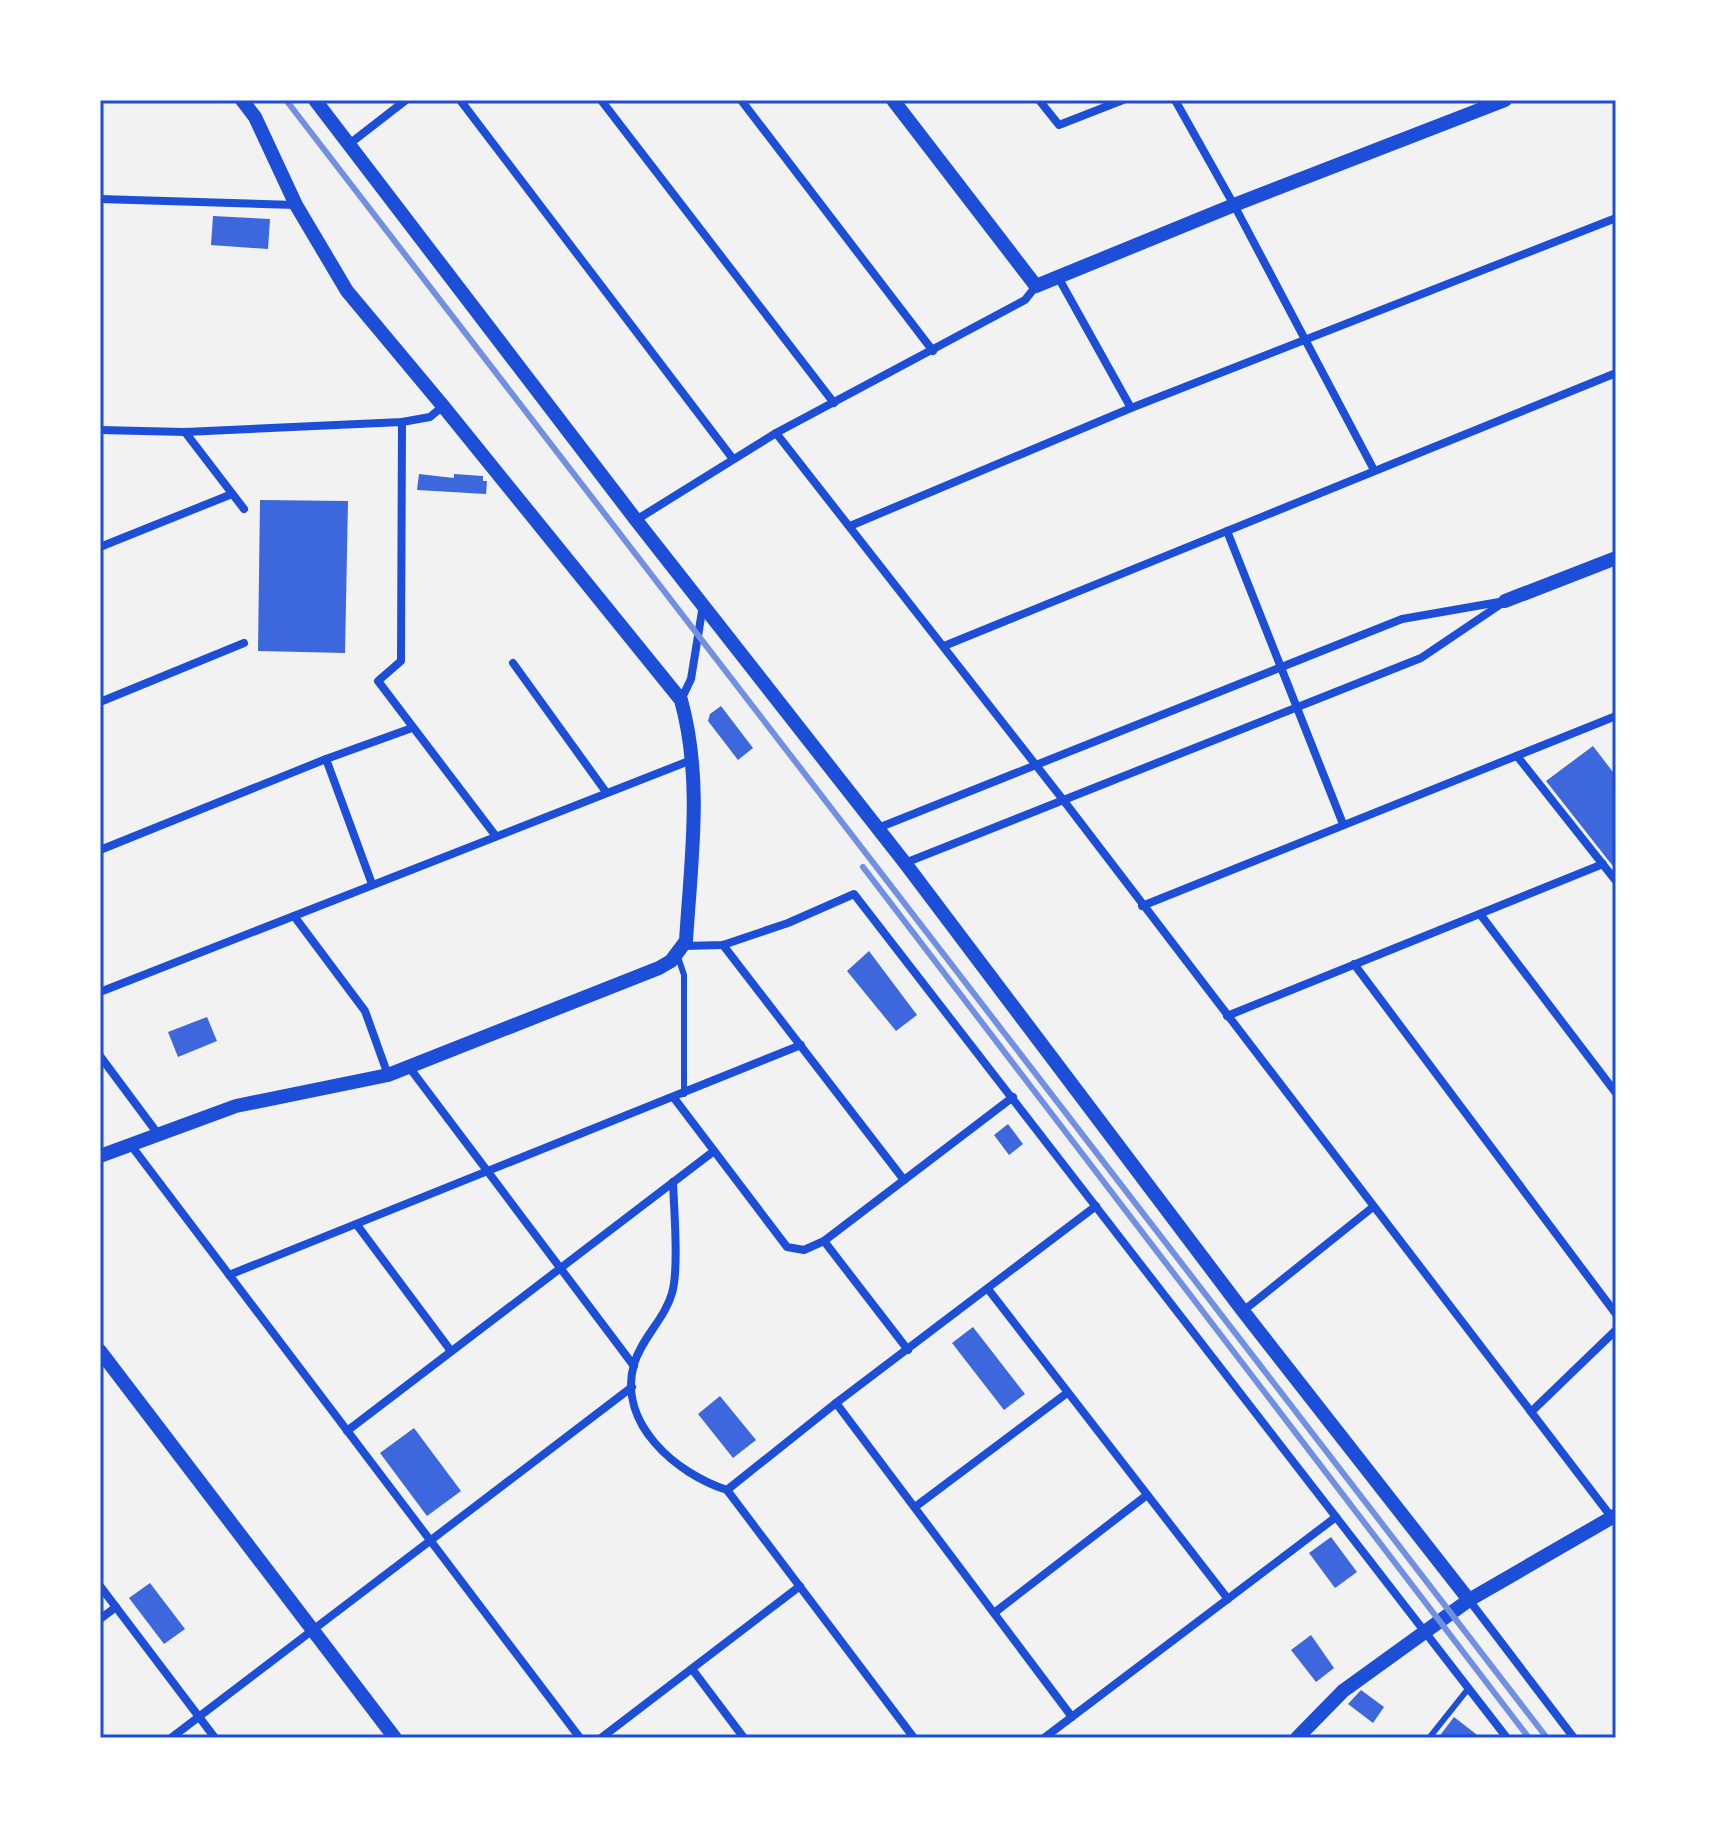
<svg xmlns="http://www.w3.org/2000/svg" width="1716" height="1838" viewBox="0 0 1716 1838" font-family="Overpass,sans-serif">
  <rect width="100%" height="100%" fill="#f2f2f2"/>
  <!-- building -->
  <g fill="#3d67dc">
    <path d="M213,216L270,219L268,249L211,245Z"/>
    <path d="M419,474L454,478V474L483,476V481H487L486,494L417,490Z"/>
    <path d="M260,500L348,501L345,653L258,651Z"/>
    <path d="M721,706L753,748L738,760L708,721L710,714Z"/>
    <path d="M1593,746L1616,776V870L1546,781Z"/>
    <path d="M869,951L917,1015L896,1031L847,971Z"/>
    <path d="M207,1017L217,1041L178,1057L168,1032Z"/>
    <path d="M1008,1124L1023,1144L1009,1155L994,1135Z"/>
    <path d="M973,1327L1025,1394L1004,1410L952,1343Z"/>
    <path d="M720,1396L756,1440L733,1458L698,1414Z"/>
    <path d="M414,1428L461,1491L427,1516L380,1453Z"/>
    <path d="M1331,1537L1357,1572L1335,1588L1309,1553Z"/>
    <path d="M150,1583L185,1629L164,1644L129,1598Z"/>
    <path d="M1311,1635L1334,1668L1316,1682L1291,1650Z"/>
    <path d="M1361,1690L1384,1707L1373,1723L1348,1704Z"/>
    <path d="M1454,1717L1481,1738H1438Z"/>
  </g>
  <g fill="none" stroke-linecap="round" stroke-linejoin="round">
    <!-- service -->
    <g stroke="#1d4ed8" stroke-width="6">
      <path d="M677,954L684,975V1094"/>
      <path d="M1429,1738L1468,1689"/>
    </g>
    <!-- minor -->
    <g stroke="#1d4ed8" stroke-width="8">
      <path d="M460,100L733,459"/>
      <path d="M601,100L834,403"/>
      <path d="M741,100L933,351"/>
      <path d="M1039,100L1059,125L1123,100"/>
      <path d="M1175,100L1234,205L1374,470"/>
      <path d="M348,145L406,100"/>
      <path d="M100,199L296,205"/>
      <path d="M1058,277L1131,408"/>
      <path d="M402,422L401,661L378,681L495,835"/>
      <path d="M100,430L185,432L402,422L430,417L443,406"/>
      <path d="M185,432L244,509"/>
      <path d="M776,433L1064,801L1616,1523"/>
      <path d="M636,520L776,433L1025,300L1036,286"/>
      <path d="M850,526L1131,408L1616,218"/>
      <path d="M1227,531L1343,824"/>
      <path d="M100,547L232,494"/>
      <path d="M944,646L1616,373"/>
      <path d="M513,663L606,792"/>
      <path d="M681,700L691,679L703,605"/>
      <path d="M100,702L244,643"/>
      <path d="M1517,756L1616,881"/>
      <path d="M326,759L372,884"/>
      <path d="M878,828L1402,619L1505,601"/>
      <path d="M100,850L326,759L412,728"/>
      <path d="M905,863L1421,658L1501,604"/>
      <path d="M1142,906L1616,716"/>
      <path d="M1480,914L1616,1093"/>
      <path d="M294,916L365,1011L388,1075"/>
      <path d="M723,945L904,1180"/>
      <path d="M684,946L723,945L788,923L854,894L1507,1738"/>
      <path d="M1354,964L1616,1314"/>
      <path d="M100,992L694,759"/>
      <path d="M1227,1016L1603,864"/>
      <path d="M100,1056L158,1134"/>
      <path d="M409,1067L634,1366"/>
      <path d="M674,1098L787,1247L804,1250L824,1241L1013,1097"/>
      <path d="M130,1144L580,1738"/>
      <path d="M673,1182C674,1209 679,1270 672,1293C665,1319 642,1337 634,1364C617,1424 677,1474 727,1490L914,1738"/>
      <path d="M357,1225L451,1351"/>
      <path d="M824,1241L908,1350"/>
      <path d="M229,1275L801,1045"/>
      <path d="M988,1289L1228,1599"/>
      <path d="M1243,1311L1373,1207"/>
      <path d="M836,1403L1072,1717"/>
      <path d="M1531,1412L1616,1330"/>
      <path d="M347,1431L714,1151"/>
      <path d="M727,1490L836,1403L1096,1206"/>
      <path d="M915,1507L1067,1393"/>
      <path d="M100,1586L215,1738"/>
      <path d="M1469,1600L1574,1738"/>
      <path d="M994,1613L1147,1495"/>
      <path d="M100,1619L116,1607"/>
      <path d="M692,1669L744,1738"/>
      <path d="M171,1738L632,1387"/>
      <path d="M601,1738L800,1586"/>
      <path d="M1044,1738L1336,1517"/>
    </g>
    <!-- tertiary -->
    <g stroke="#1d4ed8" stroke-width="14">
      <path d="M315,100L636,520L905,863L1243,1311L1469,1600"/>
      <path d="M893,100L1036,286L1234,205L1505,100"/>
      <path d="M1505,601L1616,558"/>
      <path d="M100,1156L236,1106L388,1075L659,968L671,961L686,941C691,859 703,780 681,700L443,406L347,291L296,205L255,117L242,100"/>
      <path d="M100,1351L395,1738"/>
      <path d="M1297,1738L1343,1691L1469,1600L1616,1515"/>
    </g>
    <!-- rail -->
    <g stroke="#7290e2" stroke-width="6">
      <path d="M286,100L1547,1738"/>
      <path d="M863,867L1529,1738"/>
    </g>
  </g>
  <!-- border -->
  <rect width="1716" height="1838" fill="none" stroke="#ffffff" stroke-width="204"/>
  <rect x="102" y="102" width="1512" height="1634" fill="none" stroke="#1d4ed8" stroke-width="3"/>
</svg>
